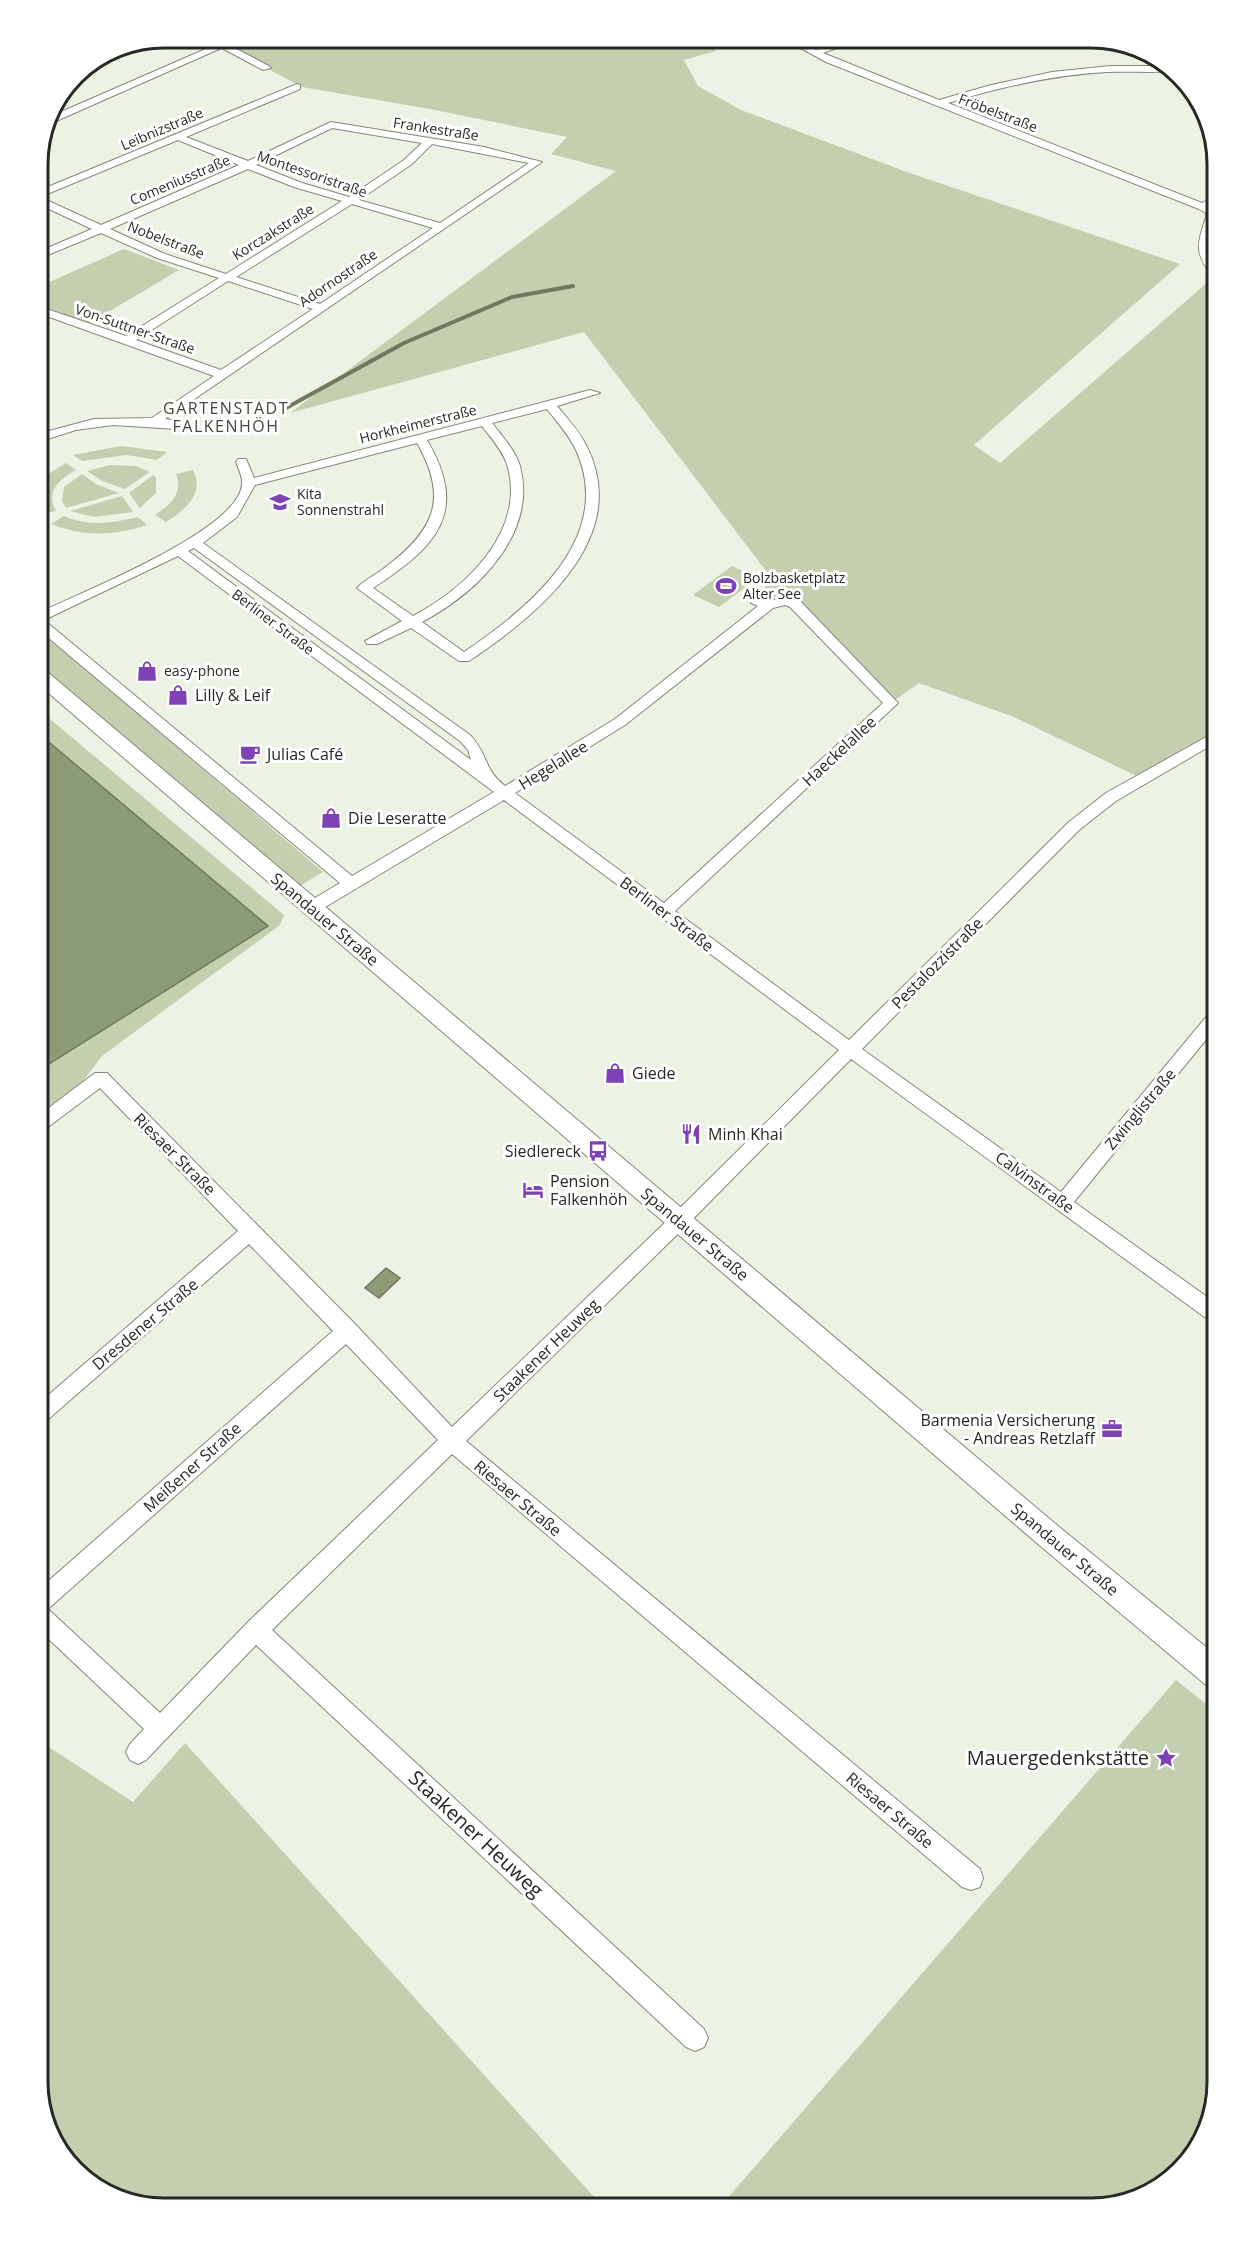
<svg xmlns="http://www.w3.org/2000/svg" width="1255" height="2246" viewBox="0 0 1255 2246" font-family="'Open Sans',sans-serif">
  <rect width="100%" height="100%" fill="#edf3e4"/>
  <!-- green -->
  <g fill="#c3cfaf">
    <path d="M239,38H696L716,51L684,60L698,86L741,110L907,172L1180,264L974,445L1000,463L1217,274V751L1200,746L1143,779L1014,717L919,683L891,703L792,598H769L758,593L773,580L584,332L290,413L616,171L551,154L567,137L430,109L302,87L223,45Z"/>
    <path d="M124,249L179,270L88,324L38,304V287Z"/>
    <path d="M121,446L167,452L157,460L127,455L82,461L73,455Z"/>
    <path d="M66,463L76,470C60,479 45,491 56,511L39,515V485L47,475Z"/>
    <path d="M110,465L136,466L150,472L125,489L102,481L87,471Z"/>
    <path d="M193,470C205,494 185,510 166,522L155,515C170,505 184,493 176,474Z"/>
    <path d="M82,474L96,484L119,493L66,508L62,501L64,487Z"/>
    <path d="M153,475L156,478V493L140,508L129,493Z"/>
    <path d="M122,496L133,512L94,517L70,511Z"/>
    <path d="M64,516C89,527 112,523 138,517L147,525C115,536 83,537 51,524Z"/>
    <path d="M732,566L758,578L719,607L693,595Z"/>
    <path d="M38,630H40L323,872L300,886L38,664Z"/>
    <path d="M38,709L284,915L280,925L102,1056L83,1081L38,1116V1071L268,926L38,733Z"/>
    <path d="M1176,1680L1217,1713V2082L1196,2152L1147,2196L1091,2208H719Z"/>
    <path d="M38,1740L133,1802L185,1743L604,2208H156L94,2187L50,2138L38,2082Z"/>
  </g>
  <!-- water -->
  <g fill="#8d9b77" stroke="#6e795e" stroke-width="1.5">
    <path d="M38,733L268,926L38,1071Z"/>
    <path d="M386,1268L400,1278L379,1298L365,1288Z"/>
  </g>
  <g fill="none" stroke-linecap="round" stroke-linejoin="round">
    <!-- stream -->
    <path stroke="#6e795e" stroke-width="4" d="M286,408L404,343L512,297L573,286"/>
    <!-- minor casing -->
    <g stroke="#84897b" stroke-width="2">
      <g id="minor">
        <path d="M782,38H792L816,50L852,38H864L823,53L939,100L991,85L1052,72L1110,66H1168L1172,71C1151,73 1129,71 1107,72C1053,75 1000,87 948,103L1202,203L1209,199L1208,146L1213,143L1218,164L1217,202L1210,207L1216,212V217L1208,248L1217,269V278L1213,277C1194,253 1197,245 1206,217V213L1199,209L826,62Z"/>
        <path d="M223,42L269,66L271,68L263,70L220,47L219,45Z"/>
        <path d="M297,84L300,85V89L186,137L248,161L331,122L484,147L542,162L165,419L193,424V430L113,425L76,430L38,442V434L94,419L152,418L214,376L38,313V306L126,336L219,278L157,258L101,233L38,259V252L92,229L38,204V191ZM332,128L422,143L404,160L349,197L302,183L256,165ZM178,140L239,165L101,225L40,197ZM432,144L529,163L440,223L359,200L412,164ZM248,169L294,187L342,201L226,274L165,254L110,229ZM352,204L433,228L320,304L236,277ZM228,281L313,309L221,370L136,340Z"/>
        <path d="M590,390L600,393L557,406C568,419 580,432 587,447C633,539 535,617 469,661H459L411,628L377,644H367L365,641L402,621L357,588C365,579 378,574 387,566C436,529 448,497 417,443L255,485L237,517L203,543L470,735C489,755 483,769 505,786L615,719L758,606L751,603V597L769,601L786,597L800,601L898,703L675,911L849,1040L1069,822L1106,793L1217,731V742L1116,801L1079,830L862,1049L1061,1192L1211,1011L1217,1009V1026L1074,1202L1217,1304V1323L1210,1321L851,1059L687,1225L466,1441L980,1869L983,1878L980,1887L971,1890L962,1887L452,1454L272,1630L704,2029L708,2038L704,2047L695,2051L686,2047L256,1645L146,1760L138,1764L130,1760L126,1752L130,1744L144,1729L38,1629V1590L333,1331L249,1244L45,1422L38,1425V1404L238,1231L100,1088L44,1130L38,1132V1116L95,1073H107L355,1324L452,1427L673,1215L839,1050L504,800L317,912H305L303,908L305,904L340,883L38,629V613C78,594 240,530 242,484C243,477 238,468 236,462L238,459H246L254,478ZM547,409C557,422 569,435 576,450C616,538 528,609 464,652L422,622C477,593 538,534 520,466C515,450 502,436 492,423ZM482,426C491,438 502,450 507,464C527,531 466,588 413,616L373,588C436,547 470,513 427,440ZM194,548L460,741L468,750L471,760L188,551ZM178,556L494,792L352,876L44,620ZM785,605L790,607L883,703L664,903L515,793L625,725L773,608ZM346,1344L438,1440L248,1622L160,1713L48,1609Z"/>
      </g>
    </g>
    <!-- tertiary casing -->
    <g stroke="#84897b" stroke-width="2">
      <path id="tertiary" d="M231,38H244L45,126L47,118Z"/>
    </g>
    <!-- secondary casing -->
    <g stroke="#84897b" stroke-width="2">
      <path id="secondary" d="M38,668L45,670L1058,1526L1217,1656V1690L1206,1685L1038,1544L38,684Z"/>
    </g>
    <!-- minor -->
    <use href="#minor" fill="#fff" fill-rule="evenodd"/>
    <!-- tertiary -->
    <use href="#tertiary" fill="#fff" fill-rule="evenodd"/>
    <!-- secondary -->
    <use href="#secondary" fill="#fff" fill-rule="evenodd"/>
  </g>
  <!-- icons -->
  <defs>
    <g id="school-bare" transform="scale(1.62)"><path d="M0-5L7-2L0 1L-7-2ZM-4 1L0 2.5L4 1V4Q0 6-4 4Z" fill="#7e41b6" stroke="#fff" stroke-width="2.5" paint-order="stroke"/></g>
    <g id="stadium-bare" transform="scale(1.62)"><path d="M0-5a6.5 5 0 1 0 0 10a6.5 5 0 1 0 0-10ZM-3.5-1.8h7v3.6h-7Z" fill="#7e41b6" stroke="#fff" stroke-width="2.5" paint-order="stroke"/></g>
    <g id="shop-bare" transform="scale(1.62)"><path d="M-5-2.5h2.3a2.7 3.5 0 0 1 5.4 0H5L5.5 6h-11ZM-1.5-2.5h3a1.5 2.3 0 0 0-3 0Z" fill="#7e41b6" stroke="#fff" stroke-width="2.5" paint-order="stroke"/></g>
    <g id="cafe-bare" transform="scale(1.62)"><path d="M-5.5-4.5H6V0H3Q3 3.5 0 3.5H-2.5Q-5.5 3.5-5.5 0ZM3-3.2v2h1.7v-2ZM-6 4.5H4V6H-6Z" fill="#7e41b6" stroke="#fff" stroke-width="2.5" paint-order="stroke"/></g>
    <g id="restaurant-bare" transform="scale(1.62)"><path d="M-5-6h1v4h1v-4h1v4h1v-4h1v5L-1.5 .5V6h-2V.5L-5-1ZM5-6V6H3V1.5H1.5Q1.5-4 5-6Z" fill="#7e41b6" stroke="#fff" stroke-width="2.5" paint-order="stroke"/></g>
    <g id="bus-bare" transform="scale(1.62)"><path d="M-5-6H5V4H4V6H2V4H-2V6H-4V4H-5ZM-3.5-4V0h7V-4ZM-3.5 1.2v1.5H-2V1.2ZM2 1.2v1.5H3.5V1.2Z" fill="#7e41b6" stroke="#fff" stroke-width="2.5" paint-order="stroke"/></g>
    <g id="hotel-bare" transform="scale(1.62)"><path d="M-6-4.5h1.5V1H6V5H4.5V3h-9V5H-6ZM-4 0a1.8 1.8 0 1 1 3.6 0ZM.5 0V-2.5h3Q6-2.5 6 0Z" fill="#7e41b6" stroke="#fff" stroke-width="2.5" paint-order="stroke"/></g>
    <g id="office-bare" transform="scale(1.62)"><path d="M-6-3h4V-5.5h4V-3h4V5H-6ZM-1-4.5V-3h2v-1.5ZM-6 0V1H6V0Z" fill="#7e41b6" stroke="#fff" stroke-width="2.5" paint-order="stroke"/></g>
    <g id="sight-bare" transform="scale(1.62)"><path d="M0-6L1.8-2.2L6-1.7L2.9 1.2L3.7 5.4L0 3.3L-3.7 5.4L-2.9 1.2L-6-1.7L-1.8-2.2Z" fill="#7e41b6" stroke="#fff" stroke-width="2.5" paint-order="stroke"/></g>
  </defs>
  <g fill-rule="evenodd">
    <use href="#school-bare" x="280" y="502"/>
    <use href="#stadium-bare" x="726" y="586"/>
    <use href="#shop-bare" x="147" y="671"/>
    <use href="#shop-bare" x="178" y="695"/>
    <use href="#cafe-bare" x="250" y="754"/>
    <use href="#shop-bare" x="331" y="818"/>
    <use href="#shop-bare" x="615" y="1073"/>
    <use href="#restaurant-bare" x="691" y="1134"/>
    <use href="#bus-bare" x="598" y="1151"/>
    <use href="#hotel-bare" x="533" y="1190"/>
    <use href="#office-bare" x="1112" y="1429"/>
    <use href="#sight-bare" x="1166" y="1758"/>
  </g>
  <g text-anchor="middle" stroke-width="6" stroke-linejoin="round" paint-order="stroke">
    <!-- far-street labels -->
    <g font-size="14" fill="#272924" stroke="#fff">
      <text transform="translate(998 113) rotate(21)" y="5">Fröbelstraße</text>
      <text transform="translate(162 129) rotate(-23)" y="5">Leibnizstraße</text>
      <text transform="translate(436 129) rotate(9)" y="5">Frankestraße</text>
      <text transform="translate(312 174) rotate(19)" y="5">Montessoristraße</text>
      <text transform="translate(180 180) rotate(-23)" y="5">Comeniusstraße</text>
      <text transform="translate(273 232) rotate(-32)" y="5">Korczakstraße</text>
      <text transform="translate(166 240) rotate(21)" y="5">Nobelstraße</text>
      <text transform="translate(338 278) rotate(-34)" y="5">Adornostraße</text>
      <text transform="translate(135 329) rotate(19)" y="5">Von-Suttner-Straße</text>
      <text transform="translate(418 424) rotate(-14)" y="5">Horkheimerstraße</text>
      <text transform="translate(273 622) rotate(37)" y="5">Berliner Straße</text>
    </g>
    <!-- far-poi labels -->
    <g font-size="14" fill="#272924" stroke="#fff" text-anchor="start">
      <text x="297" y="499">Kita<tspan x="297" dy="16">Sonnenstrahl</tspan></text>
      <text x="743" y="583">Bolzbasketplatz<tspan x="743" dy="16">Alter See</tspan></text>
      <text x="164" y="676">easy-phone</text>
    </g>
    <!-- far-quarter labels -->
    <g font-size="16" letter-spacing="1.5" fill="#43483b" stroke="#fff">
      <text x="226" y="414">GARTENSTADT<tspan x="226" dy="18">FALKENHÖH</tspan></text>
    </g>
    <!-- poi labels -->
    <g font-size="16" fill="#272924" stroke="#fff" text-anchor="start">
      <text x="195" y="701">Lilly &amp; Leif</text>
      <text x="267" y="760">Julias Café</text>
      <text x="348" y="824">Die Leseratte</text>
      <text x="632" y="1079">Giede</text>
      <text x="708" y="1140">Minh Khai</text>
      <text x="581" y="1157" text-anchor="end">Siedlereck</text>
      <text x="550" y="1187">Pension<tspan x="550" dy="18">Falkenhöh</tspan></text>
      <text x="1095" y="1426" text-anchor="end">Barmenia Versicherung<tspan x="1095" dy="18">- Andreas Retzlaff</tspan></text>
    </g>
    <!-- street labels -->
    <g font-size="16" fill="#272924" stroke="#fff">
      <text transform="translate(839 751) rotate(-43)" y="6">Haeckelallee</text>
      <text transform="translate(553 765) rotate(-32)" y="6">Hegelallee</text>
      <text transform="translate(667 914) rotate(37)" y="6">Berliner Straße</text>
      <text transform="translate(325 919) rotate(40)" y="6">Spandauer Straße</text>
      <text transform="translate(937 963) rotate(-45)" y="6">Pestalozzistraße</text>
      <text transform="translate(1140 1109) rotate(-50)" y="6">Zwinglistraße</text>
      <text transform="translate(175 1154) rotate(45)" y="6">Riesaer Straße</text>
      <text transform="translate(1035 1182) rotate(36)" y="6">Calvinstraße</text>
      <text transform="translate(695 1234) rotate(40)" y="6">Spandauer Straße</text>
      <text transform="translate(145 1324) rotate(-40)" y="6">Dresdener Straße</text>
      <text transform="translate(546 1350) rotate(-44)" y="6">Staakener Heuweg</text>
      <text transform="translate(192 1467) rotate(-42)" y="6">Meißener Straße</text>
      <text transform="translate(518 1498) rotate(40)" y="6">Riesaer Straße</text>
      <text transform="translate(1065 1549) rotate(40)" y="6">Spandauer Straße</text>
      <text transform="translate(890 1810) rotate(40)" y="6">Riesaer Straße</text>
    </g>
    <!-- near-poi labels -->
    <g font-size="20" fill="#272924" stroke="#fff" text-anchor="end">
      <text x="1149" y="1765">Mauergedenkstätte</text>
    </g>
    <!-- near-street labels -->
    <g font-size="20" fill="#272924" stroke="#fff">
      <text transform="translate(476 1834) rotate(43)" y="7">Staakener Heuweg</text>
    </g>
  </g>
  <!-- crop -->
  <path d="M0 0H1255V2246H0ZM164 48H1091A116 116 0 0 1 1207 164V2082A116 116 0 0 1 1091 2198H164A116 116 0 0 1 48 2082V164A116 116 0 0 1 164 48Z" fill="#fff" fill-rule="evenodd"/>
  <path fill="none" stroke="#272924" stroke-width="3" d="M164 48H1091A116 116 0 0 1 1207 164V2082A116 116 0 0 1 1091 2198H164A116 116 0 0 1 48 2082V164A116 116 0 0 1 164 48Z"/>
</svg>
